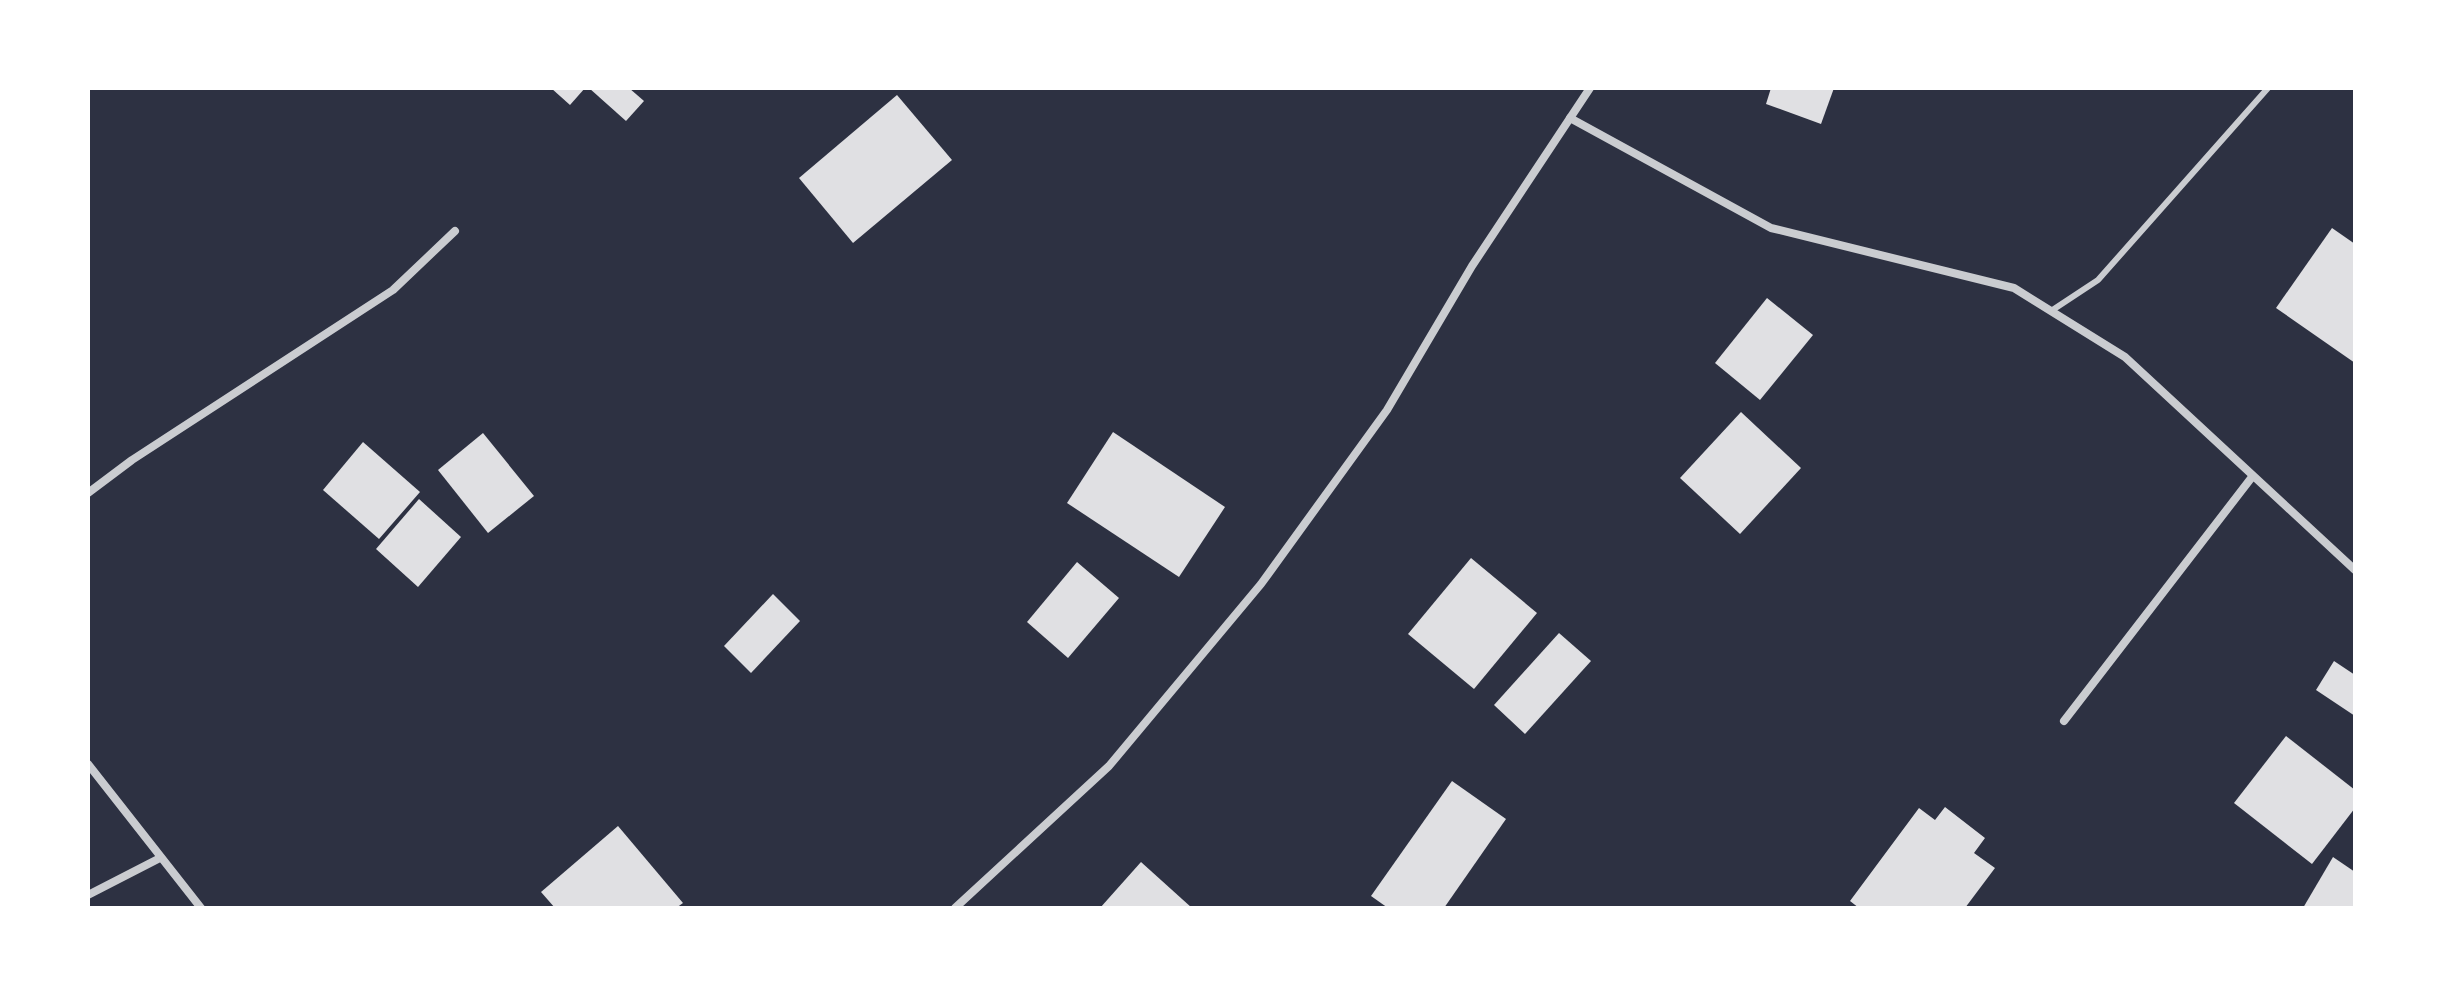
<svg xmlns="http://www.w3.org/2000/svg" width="2443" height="996" viewBox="0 0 2443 996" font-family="Inter,sans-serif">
  <rect width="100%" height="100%" fill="#2d3142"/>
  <!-- building -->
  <g fill="#e0e0e3">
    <path d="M551,88H585L570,105Z"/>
    <path d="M589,88H629L644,101L626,121Z"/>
    <path d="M1771,88H1834L1821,124L1766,104Z"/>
    <path d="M897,95L952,160L853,243L799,178Z"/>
    <path d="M2332,228L2355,244V363L2276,308Z"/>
    <path d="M1767,298L1813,335L1760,400L1715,363Z"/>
    <path d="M1741,412L1801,468L1740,534L1680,478Z"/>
    <path d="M1113,432L1225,507L1179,577L1067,503Z"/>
    <path d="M483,433L534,496L488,533L438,470Z"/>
    <path d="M363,442L420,492L379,539L323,490Z"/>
    <path d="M419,499L461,537L418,587L376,549Z"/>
    <path d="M1471,558L1537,613L1474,689L1408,634Z"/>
    <path d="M1077,562L1119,598L1068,658L1027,622Z"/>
    <path d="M773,594L800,621L751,673L724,646Z"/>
    <path d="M1559,633L1591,661L1525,734L1494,705Z"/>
    <path d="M2334,661L2355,675V716L2316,690Z"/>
    <path d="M2286,736L2355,790V808L2312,864L2234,803Z"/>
    <path d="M1452,781L1506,819L1444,908H1388L1371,896Z"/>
    <path d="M1945,807L1985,838L1974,853L1995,868L1965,908H1859L1850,901L1919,808L1935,820Z"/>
    <path d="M618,826L683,903L676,908H555L541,892Z"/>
    <path d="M2333,857L2355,872V908H2303Z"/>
    <path d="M1141,862L1192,908H1100Z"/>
  </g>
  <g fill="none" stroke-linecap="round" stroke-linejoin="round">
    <!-- service -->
    <path stroke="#caccd0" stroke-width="6" d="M2051,311L2098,280L2268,88"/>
    <!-- minor -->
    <g stroke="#caccd0" stroke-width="8">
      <path d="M1570,118L1771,228L2014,288L2125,357L2355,570"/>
      <path d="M88,493L132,460L393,290L455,231"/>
      <path d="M2064,721L2252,477"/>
      <path d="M88,764L201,908"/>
      <path d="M88,895L160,858"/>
      <path d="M955,908L1109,766L1261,584L1387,410L1472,266L1590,88"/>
    </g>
  </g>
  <!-- border -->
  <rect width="2443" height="996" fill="none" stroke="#ffffff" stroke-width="180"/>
</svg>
